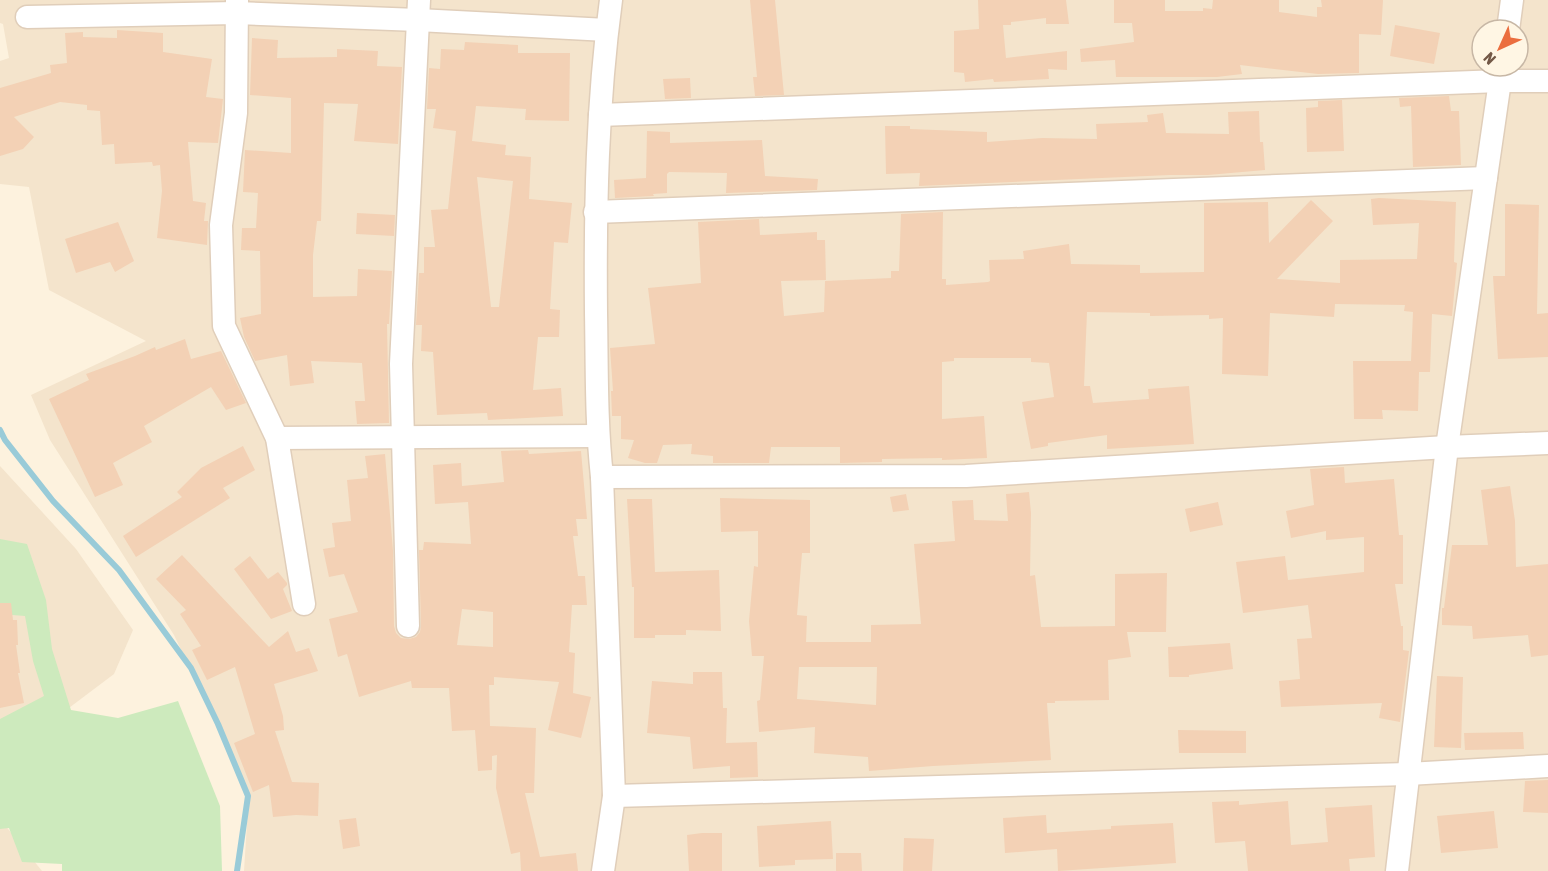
<svg xmlns="http://www.w3.org/2000/svg" width="1548" height="871" viewBox="0 0 1548 871" font-family="'Asap Condensed',sans-serif">
  <rect width="100%" height="100%" fill="#fdf2de"/>
  <!-- residential -->
  <g fill="#f4e4cc" fill-rule="evenodd">
    <path d="M0,0H1548V871H244L249,792L174,635L50,440L31,395L146,341L49,290L29,187L0,184V61L9,58L3,24L0,23ZM1482,30H1518V66H1482Z"/>
    <path d="M0,466L76,549L133,630L114,674L29,738L0,781Z"/>
    <path d="M0,819L42,871H0Z"/>
  </g>
  <!-- green -->
  <path fill="#cdeabd" d="M0,539L27,544L46,600L52,649L71,710L118,718L178,701L220,806L222,871H62V864L22,862L9,828L0,829V719L44,696L33,661L25,616L0,614Z"/>
  <g fill="none" stroke-linecap="round" stroke-linejoin="round">
    <!-- stream -->
    <path stroke="#99cbd8" stroke-width="6" d="M0,430L5,440L53,501L119,570L191,668L218,724L248,796L237,871"/>
  </g>
  <!-- building -->
  <g fill="#f3d1b5" fill-rule="evenodd">
    <path d="M750,0H775L784,95L755,96L753,77H757Z"/>
    <path d="M978,0H1066L1069,24H1046V18L1011,22V25H1003L1006,58L1067,51V70L1048,69L1049,79L994,82L993,79L965,82L964,73L954,72V31L979,29Z"/>
    <path d="M1114,0H1165V11H1203V8L1212,9L1213,0H1279V12L1317,17V7H1322L1321,0H1383L1381,35L1359,34V73L1318,74L1240,65L1242,74L1217,77H1116L1115,60L1081,62L1080,49L1134,42L1132,23H1114Z"/>
    <path d="M1395,25L1440,33L1434,64L1390,56Z"/>
    <path d="M117,30L163,33V52L212,59L206,97L223,99L218,143L188,142L193,201L206,203L204,221H208L207,245L157,238L162,191L160,165L153,166L152,162L115,164L114,144L102,145L100,111L87,110V105L60,102L14,117L34,137L23,149L0,156V88L51,73L50,65L67,63L65,33L83,32V37L117,38Z"/>
    <path d="M252,38L278,40L277,58L337,57V49L378,51L377,66L402,67L398,144L354,141L358,104L324,103L321,221H317L313,255V297L357,296L358,269L392,271L389,324H387L389,423L357,424L355,401H365L362,363L311,361L314,383L290,386L287,355L255,361L244,337L240,318L261,314L260,251L241,250L242,228H256L258,193L243,192L245,150L291,153V98L250,95Z"/>
    <path d="M465,42L518,45V53H570L569,121L525,120L526,109L476,106L472,141L506,145L505,155L531,157L529,199L572,203L568,243L554,242L550,309L560,310L559,337H538L533,390L561,388L563,416L488,420L487,413L437,415L433,352L421,351L422,325H416L419,273H424V247H435L431,210L448,209L456,131L433,128L436,109H427L429,68L440,69L441,49L464,50ZM477,177L513,181L499,307H491Z"/>
    <path d="M690,78L691,98L665,99L663,79Z"/>
    <path d="M1449,96L1451,111H1459L1461,165L1413,167L1411,106L1400,107L1399,98Z"/>
    <path d="M1342,100L1344,151L1307,152L1306,108L1318,107V101Z"/>
    <path d="M1259,111L1260,142H1263L1265,170L1208,175H1170L919,186L920,173L886,174L885,126H910V129L987,132V142L1042,138L1097,139L1096,124L1148,122L1147,115L1163,113L1166,133L1229,134L1228,112Z"/>
    <path d="M647,131L670,132V143L762,140L765,176L818,179L817,190L726,193L727,173L669,172L667,174V193L653,194L654,196L615,198L614,180L646,178Z"/>
    <path d="M1379,198L1456,202L1454,262L1457,263L1452,316L1432,314L1430,372H1419L1418,411L1382,410L1383,419H1354L1353,361H1411L1413,312L1404,311L1405,305L1335,304L1334,317L1270,313L1268,376L1222,374L1223,318L1209,319V315L1150,316V313L1087,312L1084,386H1090L1093,403L1149,399L1148,389L1189,386L1194,444L1107,449V435L1048,443V446L1031,449L1022,402L1054,397L1049,363L1031,362V358H954V361L942,362V419L984,416L987,458L942,460V458L882,459V462L840,463V447H771L769,463H713V456L691,454L692,444L663,445L657,463H645L628,458L634,440L621,439V416H612L611,391H613L610,348L655,344L648,288L701,283L698,222L759,219L760,235L817,232V240H825L826,280L781,281L784,316L824,312L825,281L891,278V271H899L901,214L943,212L942,279H946V285L988,282L990,281L989,260L1024,259L1023,251L1069,244L1071,264L1140,265V273L1204,272V203L1268,202L1269,243L1311,200L1333,221L1277,279L1340,283V260L1417,259L1419,223L1373,225L1371,199Z"/>
    <path d="M1505,204L1539,205L1537,314L1548,313V357L1498,359L1493,276H1505Z"/>
    <path d="M357,213L395,215L394,236L356,234Z"/>
    <path d="M118,222L134,261L115,272L110,262L76,273L65,239Z"/>
    <path d="M185,339L191,359L221,351L246,403L226,410L211,387L144,426L152,442L113,463L123,485L95,497L49,399L89,380L86,374L135,356L155,347L156,350Z"/>
    <path d="M243,446L255,470L223,488L230,498L136,557L123,536L182,497L177,492L201,468Z"/>
    <path d="M528,450L529,454L581,451L587,519H576L578,536H573L578,576H585L587,605H572L569,652L575,653L573,693L591,697L581,738L548,730L559,682L494,677V685H489L490,726L536,728L534,793H525L540,857L576,853L578,871H521L520,852L511,854L496,788L497,755L492,756V770L478,771L475,730L452,731L449,688H412L411,681L359,697L347,654L338,657L329,619L358,612L344,574L329,577L323,549L335,547L332,523L351,521L347,480L368,478L365,456L385,454L393,551L394,626L396,633L401,638L409,639L416,637L420,632L421,626L419,550H423L424,542L471,544L468,502L435,504L433,465L461,463L462,486L504,482L501,451ZM462,609L493,612V647L457,645Z"/>
    <path d="M1344,467L1345,483L1394,479L1399,535H1403V584H1395L1401,626H1403V650L1409,651L1400,722L1379,718L1382,703L1281,707L1279,681L1300,679L1297,639L1312,638L1308,605L1243,613L1236,562L1285,556L1288,580L1364,572V537L1326,540V531L1291,538L1286,511L1314,505L1310,469Z"/>
    <path d="M1510,486L1515,521L1516,567L1548,564V655L1531,657L1528,635L1473,639L1472,626L1442,625V608H1444L1452,545H1488L1481,490Z"/>
    <path d="M1029,492L1031,513L1030,576L1035,575L1041,627L1115,626V574L1167,573L1166,632H1127L1131,657L1108,660L1109,700L1055,701V703H1047L1051,760L933,766L869,771L868,757L814,753L815,727L759,732L757,701L760,700L764,656H752L749,621L754,566L758,567V531L721,532L720,498L810,500V553H802L797,615L807,616L806,642H871V625L921,624L914,544L955,541L952,501L973,500L974,520L1008,521L1006,494ZM799,667H877L876,705L797,699Z"/>
    <path d="M906,494L909,510L893,512L890,497Z"/>
    <path d="M627,499H652L655,572L719,570L721,631L686,630V635H655V638H634V587H632Z"/>
    <path d="M1218,502L1223,525L1190,532L1185,509Z"/>
    <path d="M182,555L269,647L288,631L296,652L309,648L318,671L274,684L283,716L284,730L275,731L292,782L319,783L318,816L296,815L273,817L269,785L253,792L234,743L255,734L235,667L207,680L192,650L201,646L180,614L186,610L156,579Z"/>
    <path d="M250,556L268,579L278,572L287,583V585L283,589L292,611L271,619L234,569Z"/>
    <path d="M0,603H11L13,620H17L18,645H16L20,673H18L24,703L0,708Z"/>
    <path d="M1230,643L1233,669L1189,675V677H1169L1168,647Z"/>
    <path d="M693,672H722L723,708H727L726,743L757,742L758,777L730,778V766L693,769L690,737L647,733L652,681L693,684Z"/>
    <path d="M1437,676L1463,677L1461,748L1434,747Z"/>
    <path d="M1178,730L1246,731V753H1179Z"/>
    <path d="M1523,732L1524,749L1465,750L1464,733Z"/>
    <path d="M1548,780V813L1523,812L1525,781Z"/>
    <path d="M1239,801V805L1288,801L1291,845L1328,842L1325,808L1372,805L1375,857L1349,859L1350,871H1248L1245,841L1215,843L1212,802Z"/>
    <path d="M1494,811L1498,848L1441,853L1437,816Z"/>
    <path d="M1046,815L1047,833L1111,829V826L1173,823L1176,863L1058,871L1057,849L1005,853L1003,818Z"/>
    <path d="M356,818L360,846L343,849L339,820Z"/>
    <path d="M831,821L833,859L795,860V865L759,867L757,826Z"/>
    <path d="M702,833H722V871H689L687,835Z"/>
    <path d="M904,838L934,839L932,871H903Z"/>
    <path d="M836,853H861L862,871H836Z"/>
  </g>
  <g fill="none" stroke-linecap="round" stroke-linejoin="round">
    <!-- minor casing -->
    <g stroke="#e0ceba" stroke-width="25">
      <g id="minor">
        <path d="M237,0L236,113L221,225L224,326L277,438L304,604"/>
        <path d="M27,17L236,13L418,20L607,30"/>
        <path d="M1508,30L1512,0"/>
        <path d="M600,115L1500,81H1548"/>
        <path d="M595,212L1486,178"/>
        <path d="M277,438L597,436"/>
        <path d="M602,477L966,476L1447,447L1548,443"/>
        <path d="M408,626L401,364L419,0"/>
        <path d="M614,796L1408,774L1548,766"/>
        <path d="M603,871L614,796L602,477C596,422 597,368 596,313C595,209 597,104 611,0"/>
        <path d="M1397,871L1447,447L1502,67"/>
      </g>
    </g>
    <!-- minor -->
    <use href="#minor" stroke="#fff" stroke-width="22"/>
  </g>
  <!-- north arrow -->
  <g transform="translate(1500 48) rotate(225)"><circle r="28" fill="#fff6e4" stroke="#c7b7a5" stroke-width="1.5"/>
  <path d="M0-4.5L10 22L0 15L-10 22Z" fill="#eb6e3f"/>
  <text y="-9" font-size="16" font-weight="bold" text-anchor="middle" fill="#735846">N</text>
  </g>
</svg>
